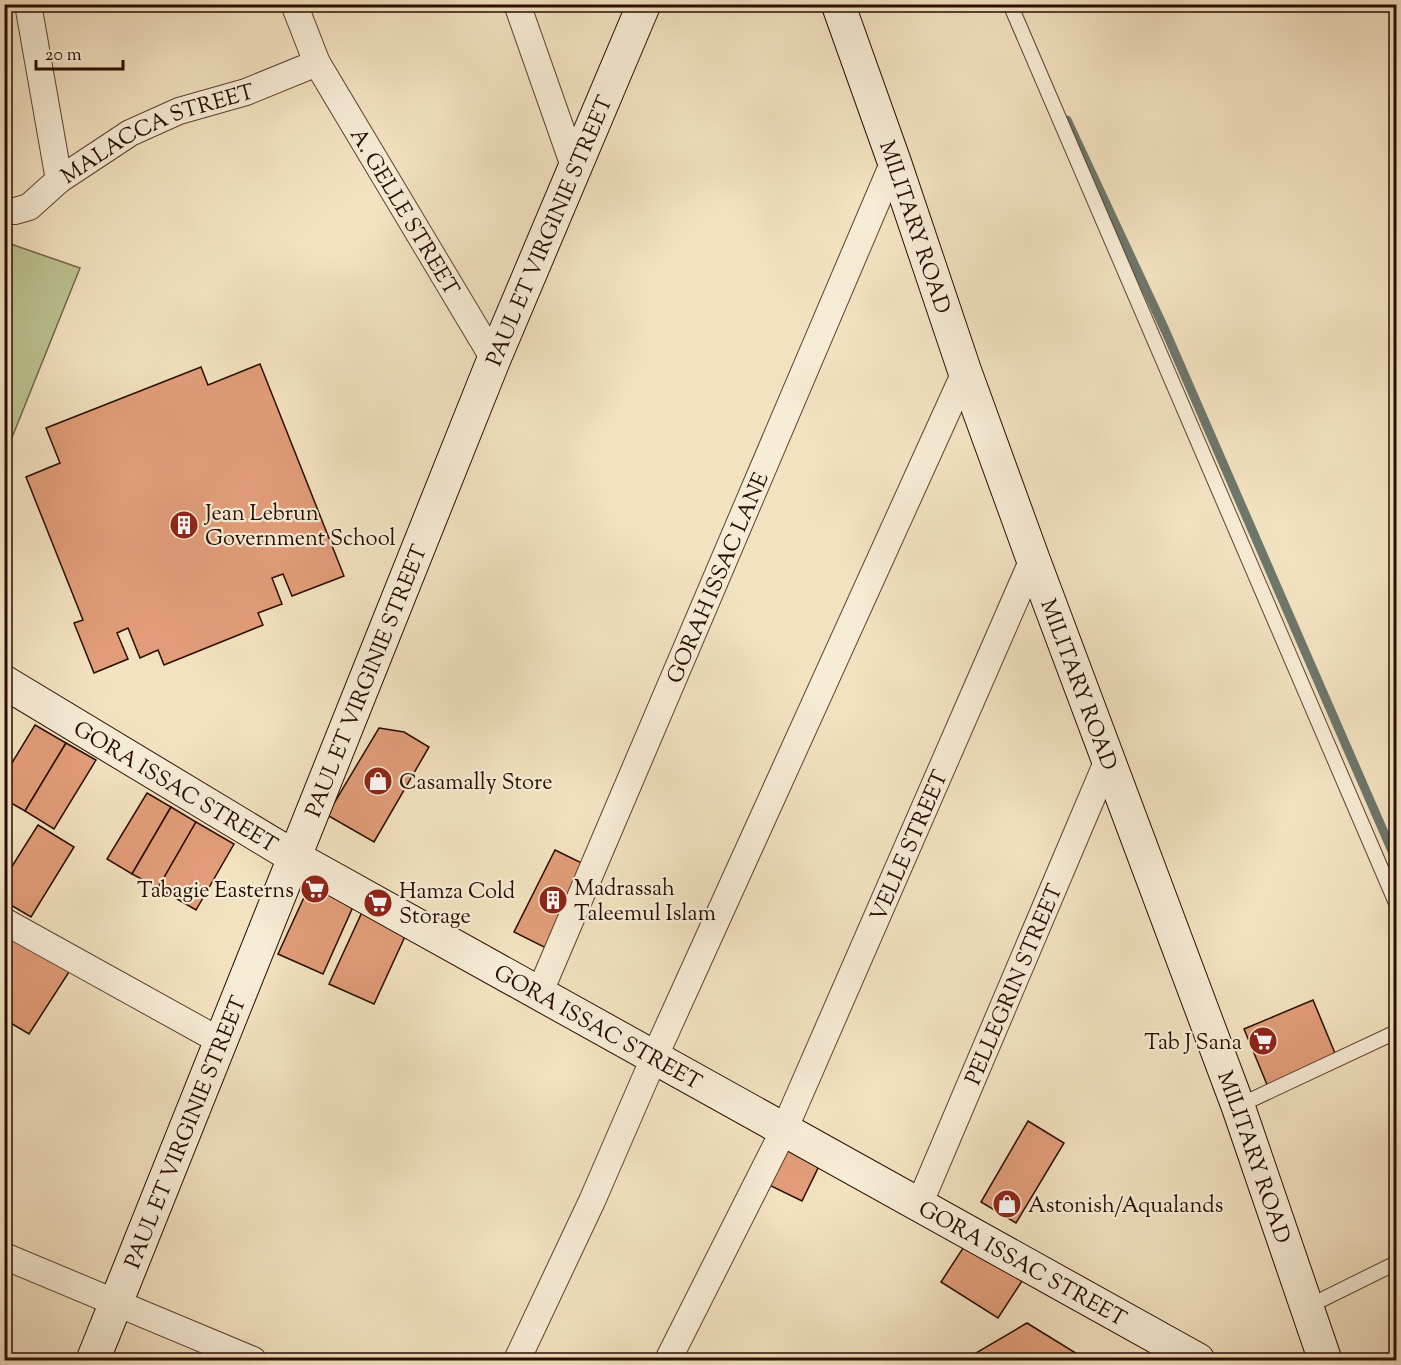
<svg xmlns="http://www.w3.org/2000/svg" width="1401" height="1365" viewBox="0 0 1401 1365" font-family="'Sorts Mill Goudy',serif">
  <rect width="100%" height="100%" fill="#f3e2c0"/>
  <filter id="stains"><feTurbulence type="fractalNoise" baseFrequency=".00333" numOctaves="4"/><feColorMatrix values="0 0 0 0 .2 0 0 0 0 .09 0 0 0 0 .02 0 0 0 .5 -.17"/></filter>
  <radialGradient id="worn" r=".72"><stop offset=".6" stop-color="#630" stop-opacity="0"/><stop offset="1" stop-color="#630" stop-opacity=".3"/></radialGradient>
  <!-- green -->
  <path fill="#bcc391" stroke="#726848" stroke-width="1.5" d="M5,242L80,268L5,455L4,242Z"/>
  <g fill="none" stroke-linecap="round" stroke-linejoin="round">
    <!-- stream -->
    <path stroke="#6d776b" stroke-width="9" d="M1067,120L1165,330L1396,860"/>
  </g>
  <!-- building -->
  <g fill="#e19d79" stroke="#290d00" stroke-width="1.5">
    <path d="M260,364L344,576L292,596L283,574L272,578L282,604L258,613L263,625L164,665L158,650L140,658L128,628L117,633L128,659L94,673L74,623L83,620L26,477L60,463L46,428L201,367L208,385Z"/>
    <path d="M35,725L66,743L25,811L4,799V776Z"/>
    <path d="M379,728L404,732L429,747L374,842L327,815Z"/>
    <path d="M66,743L96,760L54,829L25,811Z"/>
    <path d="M147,793L171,807L132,874L107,859Z"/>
    <path d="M171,807L196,822L158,888L132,874Z"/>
    <path d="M196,822L234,844L196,910L158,888Z"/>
    <path d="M38,825L74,847L31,917L4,901V879Z"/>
    <path d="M555,850L592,868L556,940L544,947L514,932Z"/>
    <path d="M312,880L356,900L323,974L278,954Z"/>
    <path d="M363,910L408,930L374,1004L329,984Z"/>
    <path d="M12,935L69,972L29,1034L4,1019V947Z"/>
    <path d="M1313,1000L1337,1058L1268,1087L1244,1029Z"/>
    <path d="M1028,1121L1064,1143L1016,1223L981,1202Z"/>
    <path d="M786,1148L820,1164L802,1201L769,1185Z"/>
    <path d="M967,1242L1024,1278L998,1318L941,1282Z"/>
    <path d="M1027,1323L1087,1360H967L969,1357Z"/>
  </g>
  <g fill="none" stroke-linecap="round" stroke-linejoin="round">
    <!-- lane casing -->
    <g stroke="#5c4230" stroke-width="16">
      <g id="lane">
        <path d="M1010,4L1396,903"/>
        <path d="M1238,1106L1396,1032"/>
        <path d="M1307,1307L1396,1263"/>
      </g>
    </g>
    <!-- street casing -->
    <g stroke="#5c4230" stroke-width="28">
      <g id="street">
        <path d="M28,4L59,180"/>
        <path id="s1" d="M294,4L317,63L494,359"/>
        <path d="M517,4L575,169"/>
        <path id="s2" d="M4,211H15L29,207L59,180L130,133L179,111L246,92L317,63"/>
        <path d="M4,921L222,1042"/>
        <path id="s3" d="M539,994L894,161"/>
        <path id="s4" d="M919,1205L1107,762"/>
        <path d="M4,1256L253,1360"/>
        <path d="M517,1360L592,1201L654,1058L965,372"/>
        <path id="s5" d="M668,1360L784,1130L1033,559"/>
      </g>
    </g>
    <!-- secondary casing -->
    <g stroke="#290d00" stroke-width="35">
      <g id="secondary">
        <path id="s6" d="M838,4L894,161L965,372L1033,559L1238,1106L1325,1360"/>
        <path id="s7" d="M4,682L296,858L1198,1360"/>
        <path id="s8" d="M93,1360L494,359L644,4"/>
      </g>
    </g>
    <!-- lane -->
    <use href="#lane" stroke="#f7ecd6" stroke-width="14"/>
    <!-- street -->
    <use href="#street" stroke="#f7ecd6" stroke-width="26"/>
    <!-- secondary -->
    <use href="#secondary" stroke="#f7ecd6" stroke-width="33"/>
  </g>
  <!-- icons -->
  <defs>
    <g id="building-disc" transform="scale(1.5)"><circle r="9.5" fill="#8f2418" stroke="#f7ecd6"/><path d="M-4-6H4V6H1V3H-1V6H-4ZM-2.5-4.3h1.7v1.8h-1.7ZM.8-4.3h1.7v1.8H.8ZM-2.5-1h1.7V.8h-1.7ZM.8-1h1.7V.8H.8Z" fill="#fff"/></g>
    <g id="shop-disc" transform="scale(1.5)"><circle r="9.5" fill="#8f2418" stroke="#f7ecd6"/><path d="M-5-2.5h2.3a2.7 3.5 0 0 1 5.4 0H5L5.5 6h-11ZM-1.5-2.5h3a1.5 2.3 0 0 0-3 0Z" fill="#fff"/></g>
    <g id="supermarket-disc" transform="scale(1.5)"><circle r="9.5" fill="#8f2418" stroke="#f7ecd6"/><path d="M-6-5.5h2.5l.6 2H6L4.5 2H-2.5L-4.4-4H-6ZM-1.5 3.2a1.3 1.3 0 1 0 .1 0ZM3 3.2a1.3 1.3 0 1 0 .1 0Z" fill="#fff"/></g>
  </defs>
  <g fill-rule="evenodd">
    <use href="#building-disc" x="184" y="525"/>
    <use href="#shop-disc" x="378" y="781"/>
    <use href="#supermarket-disc" x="315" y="889"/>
    <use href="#building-disc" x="553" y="900"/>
    <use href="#supermarket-disc" x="378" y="903"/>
    <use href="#supermarket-disc" x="1263" y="1041"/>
    <use href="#shop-disc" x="1007" y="1204"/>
  </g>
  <g text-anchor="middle" stroke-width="4.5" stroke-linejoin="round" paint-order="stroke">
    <!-- street labels -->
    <g font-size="22" fill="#290d00" stroke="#f7ecd6">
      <text dy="8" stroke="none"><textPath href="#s2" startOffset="176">MALACCA STREET</textPath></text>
      <text dy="8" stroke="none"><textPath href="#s1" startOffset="236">A. GELLE STREET</textPath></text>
      <text dy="8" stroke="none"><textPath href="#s6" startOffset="236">MILITARY ROAD</textPath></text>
      <text dy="8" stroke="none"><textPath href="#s8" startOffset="1218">PAUL ET VIRGINIE STREET</textPath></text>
      <text dy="8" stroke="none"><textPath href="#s3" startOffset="453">GORAH ISSAC LANE</textPath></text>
      <text dy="8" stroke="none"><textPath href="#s8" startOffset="732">PAUL ET VIRGINIE STREET</textPath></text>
      <text dy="8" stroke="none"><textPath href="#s6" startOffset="722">MILITARY ROAD</textPath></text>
      <text dy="8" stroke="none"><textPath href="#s7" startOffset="201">GORA ISSAC STREET</textPath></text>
      <text dy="8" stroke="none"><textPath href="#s5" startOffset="568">VELLE STREET</textPath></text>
      <text dy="8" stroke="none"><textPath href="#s4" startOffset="240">PELLEGRIN STREET</textPath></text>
      <text dy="8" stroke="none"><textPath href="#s7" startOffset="687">GORA ISSAC STREET</textPath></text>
      <text dy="8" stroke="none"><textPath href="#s8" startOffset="246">PAUL ET VIRGINIE STREET</textPath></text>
      <text dy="8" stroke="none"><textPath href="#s6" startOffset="1226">MILITARY ROAD</textPath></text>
      <text dy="8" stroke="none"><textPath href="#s7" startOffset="1173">GORA ISSAC STREET</textPath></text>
    </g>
    <!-- poi labels -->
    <g font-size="22" fill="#290d00" stroke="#f7ecd6" text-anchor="start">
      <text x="205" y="520">Jean Lebrun<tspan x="205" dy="25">Government School</tspan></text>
      <text x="399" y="789">Casamally Store</text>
      <text x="574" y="895">Madrassah<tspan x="574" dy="25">Taleemul Islam</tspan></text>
      <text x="294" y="897" text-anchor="end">Tabagie Easterns</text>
      <text x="399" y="898">Hamza Cold<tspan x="399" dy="25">Storage</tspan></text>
      <text x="1242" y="1049" text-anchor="end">Tab J Sana</text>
      <text x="1028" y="1212">Astonish/Aqualands</text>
    </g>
  </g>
  <!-- margin -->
  <rect width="1401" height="1365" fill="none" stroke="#f3e2c0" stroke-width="24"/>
  <rect x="6" y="6" width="1389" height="1353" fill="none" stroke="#290d00" stroke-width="3"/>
  <rect x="12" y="12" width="1377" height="1341" fill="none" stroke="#290d00" stroke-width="1.5"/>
  <!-- scale -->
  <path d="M36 60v9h87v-9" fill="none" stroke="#290d00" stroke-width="3"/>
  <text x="45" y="60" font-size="18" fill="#290d00" stroke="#f7ecd6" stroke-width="4.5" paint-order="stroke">20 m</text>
  <rect width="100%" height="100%" filter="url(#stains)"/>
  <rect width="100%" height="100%" fill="url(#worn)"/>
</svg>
